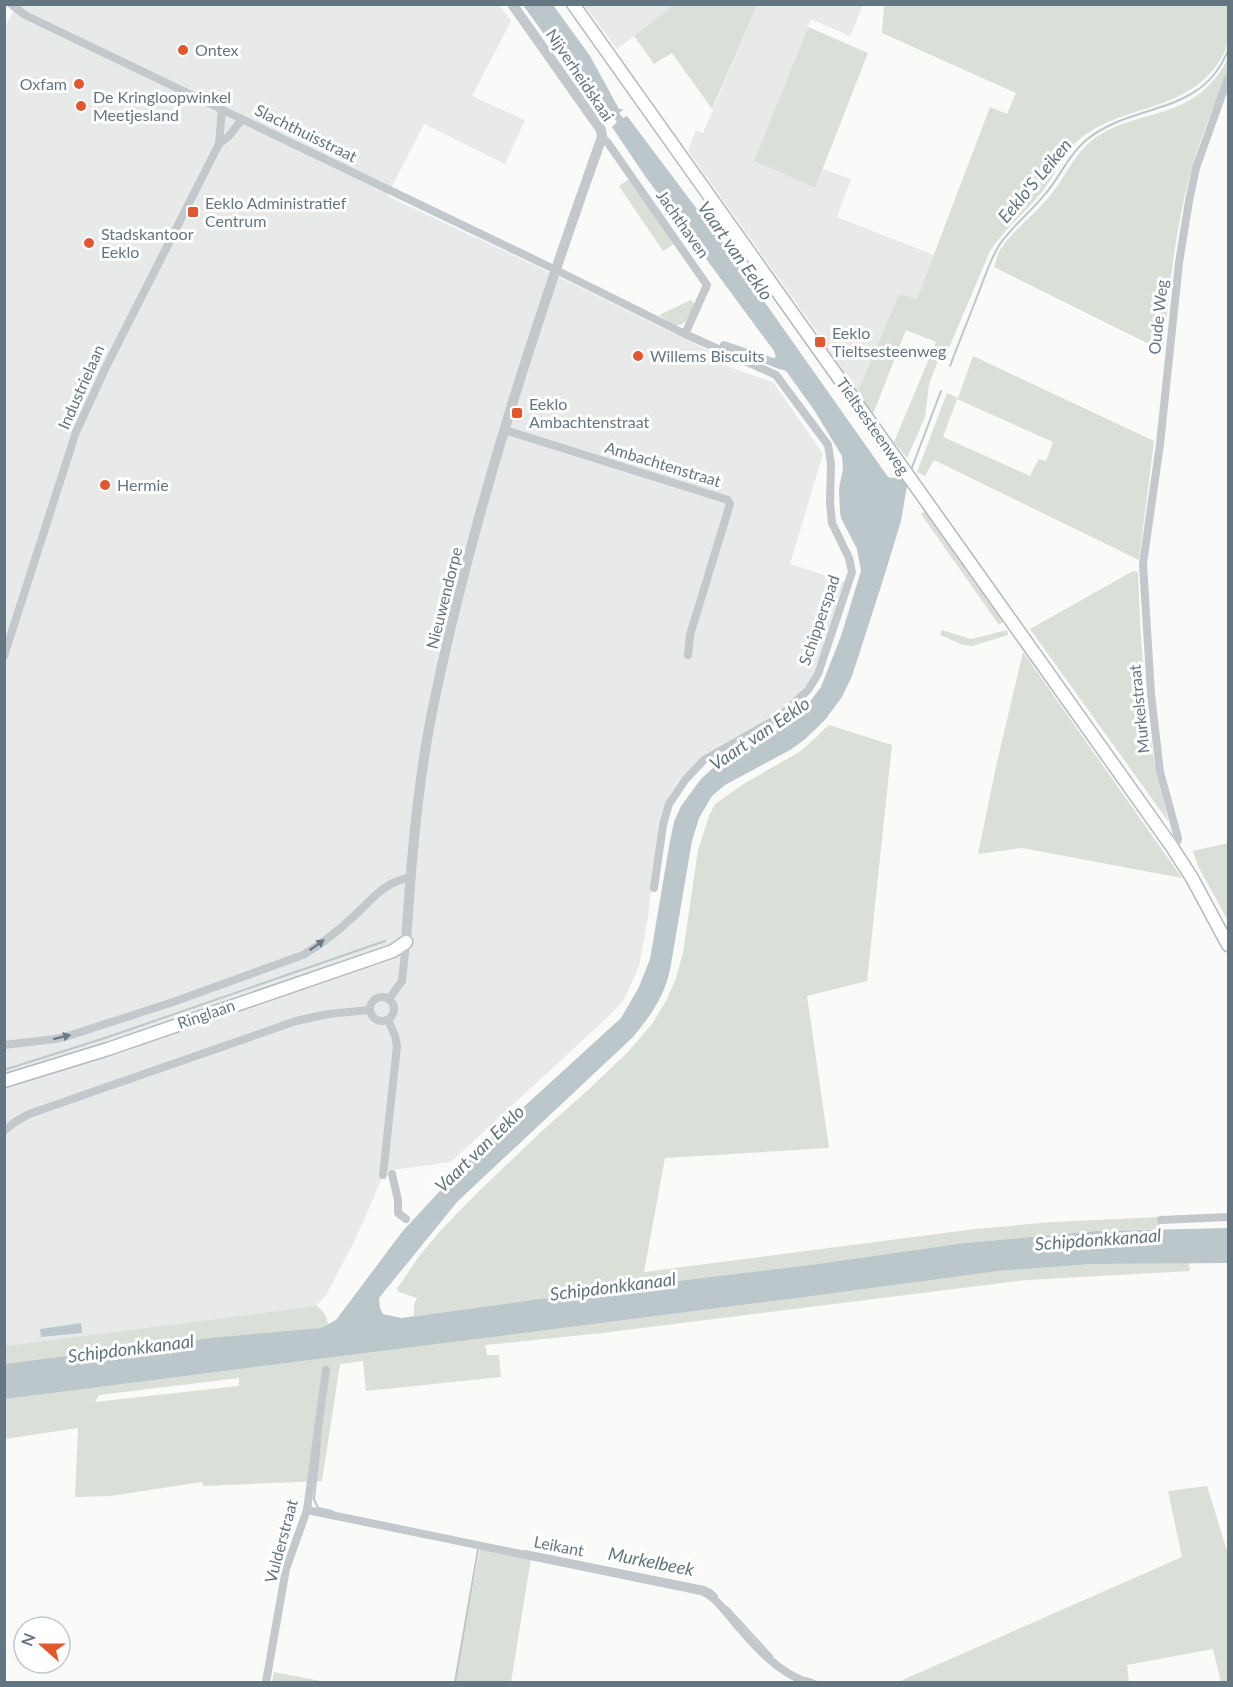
<svg xmlns="http://www.w3.org/2000/svg" width="1233" height="1687" viewBox="0 0 1233 1687" font-family="Lato,sans-serif">
  <rect width="100%" height="100%" fill="#fafaf8"/>
  <!-- built -->
  <g fill="#e8e9e9">
    <path d="M17,4L499,5L511,21L472,96L525,120L505,164L424,124L387,196L538,267L728,360L726,366L773,382L823,454L790,564L846,582L816,668L808,683L787,706L762,724L704,758L679,780L666,801L658,830L648,917L639,966L624,1000L611,1014L451,1162L385,1171L356,1238L326,1295L316,1306L5,1346V27Z"/>
    <path d="M584,5H674L617,49Z"/>
    <path d="M757,5H863L850,36L811,19L754,161L815,188L823,169L851,179L837,217L934,255L917,300L899,294L857,393L814,328L688,151L696,130L703,133Z"/>
  </g>
  <!-- green -->
  <g fill="#dadfd7" fill-rule="evenodd">
    <path d="M674,5H757L712,109L672,53L654,64L634,36Z"/>
    <path d="M884,5H1228C1228,16 1230,30 1228,41C1226,50 1222,58 1216,66C1182,112 1123,105 1081,138C1063,152 1056,176 1041,193C1025,213 1004,229 990,251L943,362L938,361L929,384L925,417L907,458L894,442L936,342L906,330L873,414L857,393L899,294L917,299L990,107L1007,114L1016,93L882,33Z"/>
    <path d="M808,27L868,53L815,188L754,161Z"/>
    <path d="M1228,59V71C1214,106 1198,142 1189,179C1174,235 1169,294 1163,351L994,267C996,262 997,255 1000,250C1012,231 1035,214 1050,196C1067,175 1074,152 1098,136C1128,116 1171,116 1199,94C1211,85 1221,72 1228,59Z"/>
    <path d="M582,87L602,99L611,112L607,120Z"/>
    <path d="M632,177L677,242L663,251L619,186Z"/>
    <path d="M691,300L695,304C684,327 682,332 659,315Z"/>
    <path d="M973,356L1154,441L1139,560L934,460L925,476L917,472L947,393L958,398ZM957,399L1053,442L1046,461L1039,459L1030,476L943,437Z"/>
    <path d="M926,510L1004,621L999,625L921,514Z"/>
    <path d="M1133,571L1138,572C1140,637 1145,703 1155,767C1158,785 1165,803 1168,821L1030,629Z"/>
    <path d="M942,630L971,639L1007,630L1008,635L972,646L963,645L940,635Z"/>
    <path d="M1023,652L1182,878L1022,848L978,854L997,762Z"/>
    <path d="M829,725L892,745L867,981L807,996L829,1148L665,1158L644,1272L975,1229L1053,1222L1160,1217V1229L1097,1231L964,1243L817,1264L414,1316V1304L417,1298L399,1292L397,1289L420,1255L443,1228L478,1192L543,1130L588,1090L627,1053L652,1024L666,1001L675,981L683,953L698,850L709,816L715,804L745,783L801,751Z"/>
    <path d="M1228,843V921L1198,866L1193,851Z"/>
    <path d="M1189,1263L1190,1271L1027,1280L602,1333L485,1345L487,1355H499L501,1377L366,1391L363,1361L340,1364L322,1481L203,1486L202,1482L110,1496L75,1497L78,1428L5,1439L4,1399L790,1299L999,1271L1093,1264ZM239,1378V1386L95,1402L99,1395Z"/>
    <path d="M316,1306C324,1310 326,1316 328,1324L321,1328L5,1364L4,1346Z"/>
    <path d="M1207,1486L1228,1554V1682H1221L1213,1649L1127,1665L1129,1682H898L1182,1557L1168,1491Z"/>
    <path d="M480,1549L531,1558L511,1682H455Z"/>
    <path d="M274,1672L326,1682H272Z"/>
  </g>
  <!-- water -->
  <g fill="#bbc7cb">
    <path d="M523,5H553L590,56L619,109H624L619,113L623,118L627,116L730,253L888,477L893,478L899,476L907,486L901,521L883,580L852,676L842,697L824,721L804,740L790,750L725,785L712,796L699,818L692,841L670,970C664,997 650,1017 632,1038L457,1202L379,1298L380,1308L383,1314L401,1318L615,1289L817,1264L964,1243L1097,1231L1228,1228V1263L1093,1264L999,1271L790,1299L5,1399L4,1364L211,1338L321,1328L336,1320L402,1232L483,1144L621,1018L639,987L650,959L670,841L674,822L681,806L701,779L713,768L728,757L760,741L791,721L801,713L821,687L841,636L861,571L857,549L841,518L840,512L839,489L843,469L842,456L814,410L786,371L776,368L752,358L755,351L773,358L776,357L774,351L645,176L612,127L617,122L613,117L607,120L611,112L602,99L582,87Z"/>
    <path d="M81,1323L82,1333L41,1337L40,1329Z"/>
  </g>
  <g fill="none" stroke-linecap="round" stroke-linejoin="round">
    <!-- stream -->
    <g stroke="#bbc7cb" stroke-width="2">
      <path d="M950,366C959,342 969,318 978,294C985,277 990,259 1000,244C1013,225 1032,211 1046,193C1060,177 1067,157 1084,142C1130,101 1202,118 1228,50"/>
      <path d="M911,470L941,391"/>
      <path d="M4,1070L108,1037L385,941"/>
      <path d="M320,1442L314,1499L318,1508L332,1511"/>
      <path d="M525,1551L704,1587L712,1591L717,1596"/>
      <path d="M727,1607L772,1656"/>
      <path d="M806,1678L817,1682"/>
      <path d="M455,1682L478,1550"/>
    </g>
    <!-- secondary casing -->
    <g stroke="#b3babf" stroke-width="15">
      <g id="secondary">
        <path d="M573,4L1172,847L1192,878L1228,945"/>
        <path d="M4,1081L108,1049L393,951L406,942"/>
      </g>
    </g>
    <!-- minor -->
    <g stroke="#c3c8cc" stroke-width="8">
      <path d="M12,5L25,15L556,270L685,334L776,375L828,445L831,464L830,503L832,523L849,558L852,572L818,674L808,690L778,718L704,760L685,780L669,804L663,825L654,888"/>
      <path d="M602,137L608,143L707,285L685,334"/>
      <path d="M219,144L229,136L242,119"/>
      <path d="M721,351L724,345L753,355"/>
      <path d="M505,430L728,500L730,504L690,635L688,655"/>
      <path d="M4,656L76,432L106,367L219,144L222,109"/>
      <path d="M1172,847L1177,842L1178,838L1160,772L1151,694L1143,564L1160,444L1179,263L1189,201L1196,168L1228,78"/>
      <circle cx="382" cy="1009" r="12"/>
      <path d="M389,999L402,981L406,942"/>
      <path d="M4,1045L55,1039L68,1036L173,1002L303,955C320,945 338,931 353,917C373,899 382,883 411,877"/>
      <path d="M4,1131L15,1122L29,1114L296,1021L328,1014L370,1010"/>
      <path d="M392,1174L398,1200V1213L406,1219"/>
      <path d="M383,1175L397,1046L395,1036L388,1020"/>
      <path d="M1161,1220L1228,1217"/>
      <path d="M307,1510L701,1591C715,1596 725,1611 735,1623C755,1646 776,1671 806,1682"/>
      <path d="M266,1682L286,1569L307,1510L326,1370"/>
    </g>
    <!-- tertiary -->
    <path stroke="#c3c8cc" stroke-width="10" d="M406,942C411,865 417,788 432,712C472,516 535,325 602,137L601,130L512,4"/>
    <!-- secondary -->
    <use href="#secondary" stroke="#fff" stroke-width="12"/>
  </g>
  <!-- one-way arrows -->
  <defs><path id="oneway-solid" d="M-6-.8H1V-3.2L6.5 0L1 3.2V.8H-6Z" transform="scale(1.5)"/></defs>
  <g fill="#6a7a87">
    <use href="#oneway-solid" transform="translate(317 945) rotate(-36)"/>
    <use href="#oneway-solid" transform="translate(62 1037) rotate(-14)"/>
  </g>
  <!-- markers -->
  <g fill="#e4572e" stroke="#fff" stroke-width="2">
    <circle cx="183" cy="50" r="6"/>
    <circle cx="79" cy="84" r="6"/>
    <circle cx="81" cy="106" r="6"/>
    <rect x="187" y="206" width="12" height="12" rx="3"/>
    <circle cx="89" cy="243" r="6"/>
    <rect x="814" y="336" width="12" height="12" rx="3"/>
    <circle cx="638" cy="356" r="6"/>
    <rect x="511" y="407" width="12" height="12" rx="3"/>
    <circle cx="105" cy="485" r="6"/>
  </g>
  <g text-anchor="middle" stroke-width="6" stroke-linejoin="round" paint-order="stroke">
    <!-- poi labels -->
    <g font-size="16" fill="#657683" stroke="#fff" text-anchor="start">
      <text x="195" y="56">Ontex</text>
      <text x="67" y="90" text-anchor="end">Oxfam</text>
      <text x="93" y="103">De Kringloopwinkel<tspan x="93" dy="18">Meetjesland</tspan></text>
      <text x="205" y="209">Eeklo Administratief<tspan x="205" dy="18">Centrum</tspan></text>
      <text x="101" y="240">Stadskantoor<tspan x="101" dy="18">Eeklo</tspan></text>
      <text x="832" y="339">Eeklo<tspan x="832" dy="18">Tieltsesteenweg</tspan></text>
      <text x="650" y="362">Willems Biscuits</text>
      <text x="529" y="410">Eeklo<tspan x="529" dy="18">Ambachtenstraat</tspan></text>
      <text x="117" y="491">Hermie</text>
    </g>
    <!-- street labels -->
    <g font-size="16" fill="#657683" stroke="#fff">
      <text transform="translate(580 75) rotate(56)" y="6">Nijverheidskaai</text>
      <text transform="translate(306 133) rotate(26)" y="6">Slachthuisstraat</text>
      <text transform="translate(683 224) rotate(55)" y="6">Jachthaven</text>
      <text transform="translate(1158 317) rotate(-84)" y="6">Oude Weg</text>
      <text transform="translate(81 387) rotate(-66)" y="6">Industrielaan</text>
      <text transform="translate(873 426) rotate(55)" y="6">Tieltsesteenweg</text>
      <text transform="translate(663 464) rotate(17)" y="6">Ambachtenstraat</text>
      <text transform="translate(444 598) rotate(-76)" y="6">Nieuwendorpe</text>
      <text transform="translate(819 620) rotate(-71)" y="6">Schipperspad</text>
      <text transform="translate(1139 709) rotate(-96)" y="6">Murkelstraat</text>
      <text transform="translate(206 1014) rotate(-19)" y="6">Ringlaan</text>
      <text transform="translate(281 1541) rotate(-75)" y="6">Vulderstraat</text>
      <text transform="translate(559 1546) rotate(11)" y="6">Leikant</text>
    </g>
    <!-- water labels -->
    <g font-size="18" font-style="italic" fill="#60757c" stroke="#fff">
      <text transform="translate(1035 181) rotate(-50)" y="6">Eeklo'S Leiken</text>
      <text transform="translate(735 251) rotate(55)" y="6">Vaart van Eeklo</text>
      <text transform="translate(760 734) rotate(-34)" y="6">Vaart van Eeklo</text>
      <text transform="translate(480 1149) rotate(-44)" y="6">Vaart van Eeklo</text>
      <text transform="translate(1098 1240) rotate(-4)" y="6">Schipdonkkanaal</text>
      <text transform="translate(613 1287) rotate(-7)" y="6">Schipdonkkanaal</text>
      <text transform="translate(131 1349) rotate(-7)" y="6">Schipdonkkanaal</text>
      <text transform="translate(651 1562) rotate(11)" y="6">Murkelbeek</text>
    </g>
  </g>
  <!-- border -->
  <rect width="1233" height="1687" fill="none" stroke="#657683" stroke-width="12"/>
  <!-- north arrow -->
  <g transform="translate(42 1645) rotate(291)"><circle r="28" fill="#ffffff" stroke="#c1c8cd" stroke-width="1.5"/>
  <path d="M0-4.5L10 22L0 15L-10 22Z" fill="#e4572e"/>
  <text y="-9" font-size="16" font-weight="bold" text-anchor="middle" fill="#657683">N</text>
  </g>
</svg>
